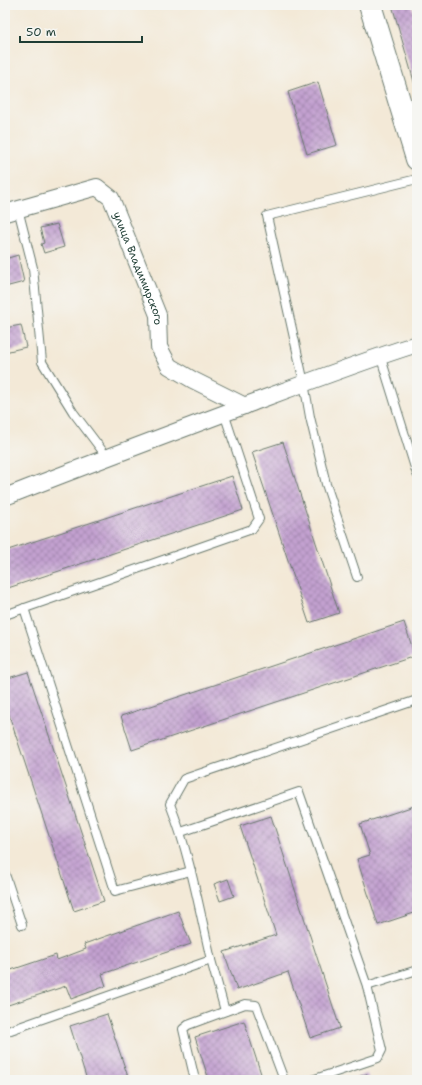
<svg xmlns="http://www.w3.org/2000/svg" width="422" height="1085" viewBox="0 0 422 1085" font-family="'Shantell Sans',sans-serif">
  <defs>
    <pattern id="building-cross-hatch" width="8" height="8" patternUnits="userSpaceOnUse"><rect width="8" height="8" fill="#c3a1d0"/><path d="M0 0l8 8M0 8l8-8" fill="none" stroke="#9e84aa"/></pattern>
  </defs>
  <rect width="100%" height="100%" fill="#f6f6f2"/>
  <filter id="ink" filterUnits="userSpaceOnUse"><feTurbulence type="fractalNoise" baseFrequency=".025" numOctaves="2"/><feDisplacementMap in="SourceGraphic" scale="8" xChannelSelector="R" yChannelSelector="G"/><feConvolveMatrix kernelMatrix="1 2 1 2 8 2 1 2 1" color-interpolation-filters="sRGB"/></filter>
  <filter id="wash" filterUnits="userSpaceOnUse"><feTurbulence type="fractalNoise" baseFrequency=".012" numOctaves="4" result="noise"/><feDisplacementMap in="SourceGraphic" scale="16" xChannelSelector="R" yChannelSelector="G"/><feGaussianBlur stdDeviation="0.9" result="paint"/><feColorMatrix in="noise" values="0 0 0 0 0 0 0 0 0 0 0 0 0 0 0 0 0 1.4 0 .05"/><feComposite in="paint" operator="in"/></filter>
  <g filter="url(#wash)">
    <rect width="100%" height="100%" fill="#f3e9d7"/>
    <g id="blocks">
      <!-- building -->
      <g fill="url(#building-cross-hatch)">
        <path d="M392,5H412L417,24V92Z"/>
        <path d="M318,82L337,145L307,154L288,92Z"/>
        <path d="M57,224L64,247L44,253L41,244L44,243L40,228Z"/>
        <path d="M18,255L24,282L5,287V259Z"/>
        <path d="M21,325L26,347L5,352V328Z"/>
        <path d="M283,442L339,613L309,623L252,452Z"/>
        <path d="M232,476L243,510L5,589V551Z"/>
        <path d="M404,622L415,656L132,750L121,716Z"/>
        <path d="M28,672L104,901L74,911L5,703V679Z"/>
        <path d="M417,805V912L378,925L357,859L370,855L360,824Z"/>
        <path d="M271,816L340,1028L310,1038L288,972L237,990L224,952L276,935L240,826Z"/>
        <path d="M228,879L234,896L220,901L214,884Z"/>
        <path d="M178,911L191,944L102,974L106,986L71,999L66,986L5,1006V972L56,955L57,960L86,949L84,944Z"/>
        <path d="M107,1014L129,1080H87L70,1026Z"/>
        <path d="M244,1021L263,1080H209L195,1037Z"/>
        <path d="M367,1074L369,1080H349Z"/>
      </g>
    </g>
  </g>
  <g filter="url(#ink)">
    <use href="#blocks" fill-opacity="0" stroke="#69796d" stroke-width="1"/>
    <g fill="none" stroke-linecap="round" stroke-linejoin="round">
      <!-- lane casing -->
      <g stroke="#69796d" stroke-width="10">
        <g id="lane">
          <path d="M18,209L33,268L42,362L73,412L107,457"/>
          <path d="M380,355L417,474"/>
          <path d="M357,577L326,484L310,417L304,383L267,216L417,179"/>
          <path d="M24,608L115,891L191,871"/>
          <path d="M5,615L252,529L259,519L224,413"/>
          <path d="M181,832L299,792L367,986L417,970"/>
          <path d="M5,874L22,925"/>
          <path d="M211,960L225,1011"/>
          <path d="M5,1032L211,960C199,908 190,855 170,804L184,779L417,700"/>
          <path d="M195,1080L183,1029L188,1025L245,1004L256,1005L284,1080"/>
          <path d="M312,1080L378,1058L382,1050L367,986"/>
        </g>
      </g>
      <!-- street casing -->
      <g stroke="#69796d" stroke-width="18">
        <g id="street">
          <path id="s1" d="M5,213L97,187L111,198L158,315L159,347L169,366L193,380L245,406"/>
          <path d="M5,497C86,465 167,435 249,404C305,383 360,362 417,344"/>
        </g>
      </g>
      <!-- secondary casing -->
      <g stroke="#69796d" stroke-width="24">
        <path id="secondary" d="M370,5L417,159"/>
      </g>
      <!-- lane -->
      <use href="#lane" stroke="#fff" stroke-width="8"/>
      <!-- street -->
      <use href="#street" stroke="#fff" stroke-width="16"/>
      <!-- secondary -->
      <use href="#secondary" stroke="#fff" stroke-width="22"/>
    </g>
  </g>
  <g text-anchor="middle" stroke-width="3" stroke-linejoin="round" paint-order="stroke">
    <!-- street labels -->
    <g font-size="11" fill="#1f3d34" stroke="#f6f6f2">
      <text dy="4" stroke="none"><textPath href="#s1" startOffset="189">улица Владимирского</textPath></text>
    </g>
  </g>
  <!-- margin -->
  <rect width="422" height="1085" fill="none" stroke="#f6f6f2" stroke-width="20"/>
  <!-- scale -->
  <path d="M20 36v6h122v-6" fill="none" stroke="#1f3d34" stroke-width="2"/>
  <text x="26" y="36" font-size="12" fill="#1f3d34" stroke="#f6f6f2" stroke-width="3" paint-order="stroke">50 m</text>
</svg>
